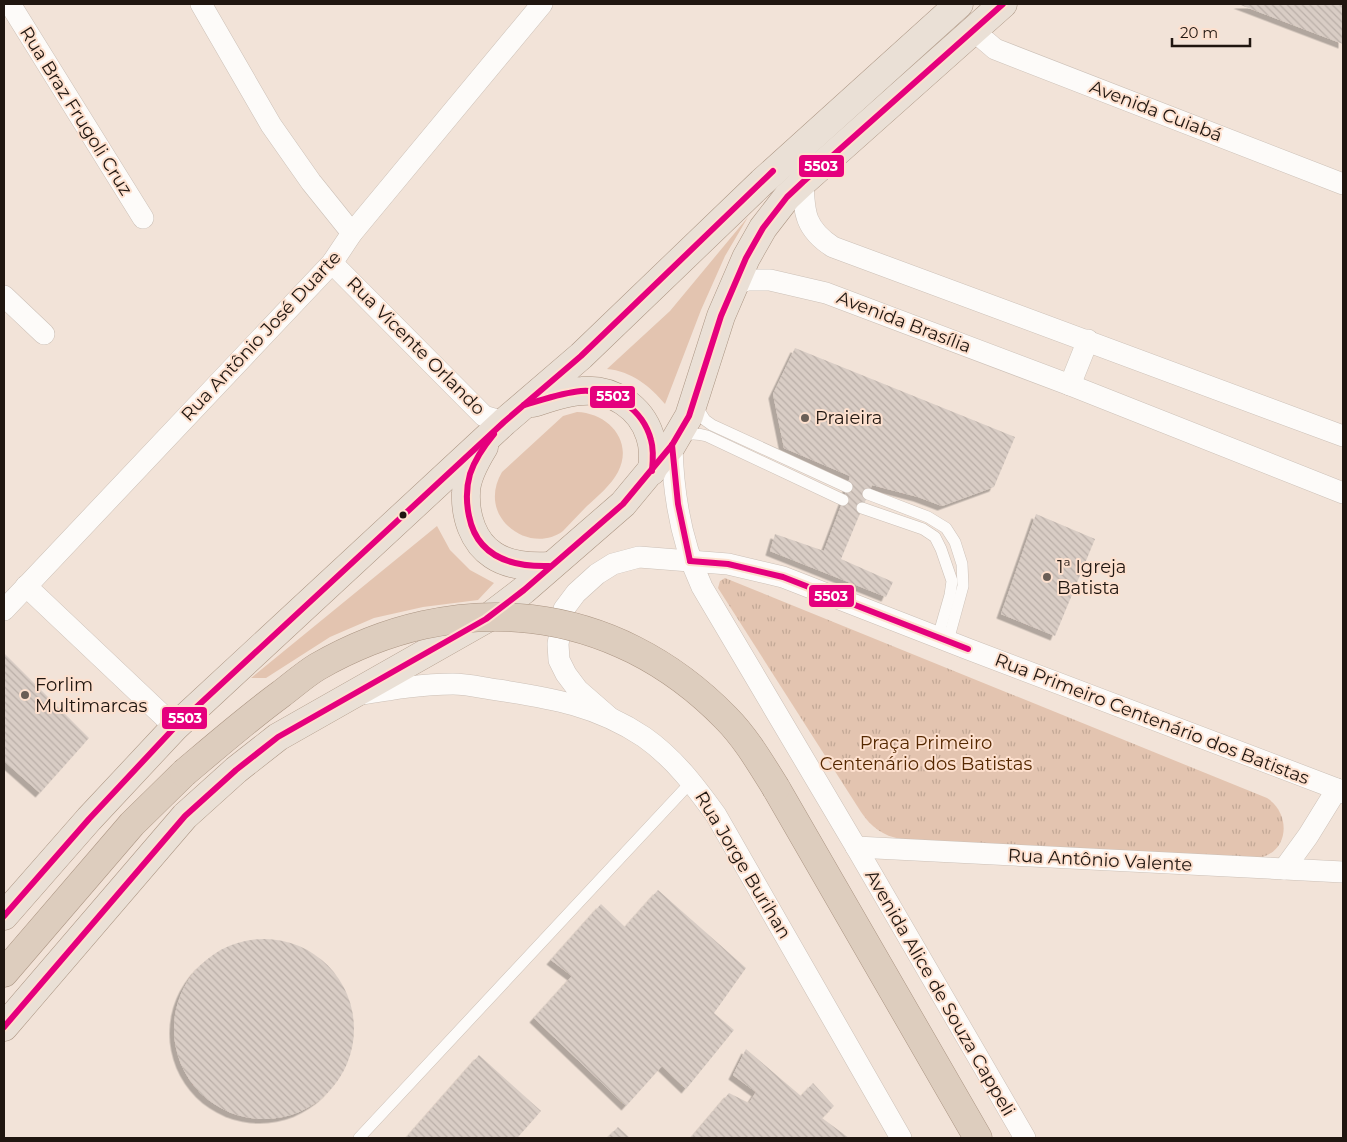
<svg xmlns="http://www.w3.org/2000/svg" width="1347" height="1142" viewBox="0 0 1347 1142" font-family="Montserrat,sans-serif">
  <defs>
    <pattern id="park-tufts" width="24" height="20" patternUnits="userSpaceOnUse" patternTransform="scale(1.25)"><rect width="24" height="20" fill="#e3c4b0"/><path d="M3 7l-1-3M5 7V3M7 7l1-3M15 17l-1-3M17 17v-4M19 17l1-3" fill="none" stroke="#c2a896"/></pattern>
    <pattern id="building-back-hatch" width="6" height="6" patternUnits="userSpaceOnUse" patternTransform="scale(1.25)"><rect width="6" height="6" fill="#d9cdc5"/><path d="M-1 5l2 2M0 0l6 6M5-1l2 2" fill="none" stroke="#baafa8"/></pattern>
    <filter id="shadow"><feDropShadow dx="-4.5" dy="4.5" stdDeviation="0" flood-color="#0004"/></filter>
  </defs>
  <rect width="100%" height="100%" fill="#f2e3d8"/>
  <!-- green -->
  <g fill="#e3c4b0">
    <path d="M748,217L725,256L701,310L665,404C650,386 631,371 607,369L670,311Z"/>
    <path d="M577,412C608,413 634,441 618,472C611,485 598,496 587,506C579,514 571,523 563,531C543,546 515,538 502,519C492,505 493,487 502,472L563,416Z"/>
    <path d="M437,526L450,550L470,570L494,583L478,600L423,607L374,618L330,637L266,678H251Z"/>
  </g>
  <!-- park -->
  <path fill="url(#park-tufts)" d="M725,578L1267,798C1292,814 1289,854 1257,858L901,839C883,836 871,827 861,812L718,588L720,581Z"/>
  <!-- building -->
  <g fill="url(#building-back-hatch)" filter="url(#shadow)">
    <path d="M1238,4H1343V44Z"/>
    <path d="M795,348L1015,437L994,487L942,506L918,497L872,485L841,559L893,582L886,597L770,551L775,534L824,551L845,495L850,476L784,448L773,394Z"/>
    <path d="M1036,514L1095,539L1055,636L1001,614Z"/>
    <path d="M4,653L89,738L40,793L4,761Z"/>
    <path d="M658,890L746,968L714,1013L734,1030L686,1089L662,1066L626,1106L534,1018L572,976L551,960L601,904L625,927Z"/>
    <circle cx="264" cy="1029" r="90"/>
    <path d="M746,1049L801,1096L813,1083L834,1106L822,1118L849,1138H691L729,1093L749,1103L756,1092L733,1075Z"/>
    <path d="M479,1055L541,1111L517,1138H406Z"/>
    <path d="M618,1127L630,1138H607Z"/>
  </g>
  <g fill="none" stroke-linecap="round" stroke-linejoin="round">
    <!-- lane casing -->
    <g stroke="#ccc0b7" stroke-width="12">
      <g id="lane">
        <path d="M695,404L705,420L712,425L847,487"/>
        <path d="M680,436C690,433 697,433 707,436L843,500"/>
        <path d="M868,494L928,517L946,528L955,542L962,564L963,586L948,641"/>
        <path d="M862,508L923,529L935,537L941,549L952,581L950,595L938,637"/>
        <path d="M359,1138L692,781"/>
      </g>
    </g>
    <!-- street casing -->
    <g stroke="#ccc0b7" stroke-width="22">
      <g id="street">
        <path d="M10,4L143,218"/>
        <path d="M201,4L271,125L311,182L352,233"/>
        <path d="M974,31L995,49L1343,184"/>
        <path d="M803,182C804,213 805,229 833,247L1343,436"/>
        <path d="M332,263L484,416L504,422"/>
        <path d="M733,285L747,280H770L826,293L1070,385L1343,493"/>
        <path d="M4,296L44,334"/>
        <path d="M1070,385L1088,340"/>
        <path d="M672,445C673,495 681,542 702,587L856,847L1025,1138"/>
        <path d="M26,586L175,727"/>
        <path d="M4,610L332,263L352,233L542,4"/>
        <path d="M363,694C393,689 423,684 453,684C468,684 483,688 498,690C552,698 598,706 644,737C674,758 695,786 716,815L901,1138"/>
        <path d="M609,717L578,690L566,674L559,660L558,644L564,609L576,593L597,574L613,564L639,557L728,564L783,577L968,649L1337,789L1343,793"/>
        <path d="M856,847L1343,872"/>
        <path d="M1284,869L1308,836L1337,789"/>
      </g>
    </g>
    <!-- primary casing -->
    <g stroke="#ab9583" stroke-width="29">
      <g id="primary">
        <path d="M533,403C549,398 565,392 582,391C612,388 641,407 650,436C654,448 653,459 652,471"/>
        <path d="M484,447C476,460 466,477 466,493C465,516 473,542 493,555C509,566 530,567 549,566"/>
        <path d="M4,916L89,819L175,727L504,422L581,356L762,182L959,4"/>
        <path d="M4,1027L185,816L236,770L278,737L486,619L524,590L623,504L672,445L689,416L721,316L746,258L763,228L787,197L803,182L1003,4"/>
      </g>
    </g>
    <!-- highway casing -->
    <g stroke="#ab9583" stroke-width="29">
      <g id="highway">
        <path d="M776,788L978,1138"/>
        <path d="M4,973L132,824L184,773"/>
      </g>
    </g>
    <!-- lane -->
    <use href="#lane" stroke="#fdfbf9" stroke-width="11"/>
    <!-- street -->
    <use href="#street" stroke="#fdfbf9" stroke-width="21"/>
    <!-- primary -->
    <use href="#primary" stroke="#eae0d6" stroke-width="28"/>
    <!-- highway -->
    <use href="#highway" stroke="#ddcdbe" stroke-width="28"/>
    <!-- highway-bridge casing -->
    <g stroke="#ab9583" stroke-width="29" stroke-linecap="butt">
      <path id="highway-bridge" d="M184,773C216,746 247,719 281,694C293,685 304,675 317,667C456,587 613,602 726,718C746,738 761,764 776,788"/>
    </g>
    <!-- highway-bridge -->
    <use href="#highway-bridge" stroke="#ddcdbe" stroke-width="28"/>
    <!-- bus-1 casing -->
    <g stroke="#fde0ce" stroke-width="10">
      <g id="bus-1">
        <path d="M524,405C542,400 561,393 581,391C612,389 643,409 651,440C654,450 653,461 652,471"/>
        <path d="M494,434C484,446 475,459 470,474C466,488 466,502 469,516C477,557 512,567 549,566"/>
        <path d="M672,445L678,504L690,561"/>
        <path d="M690,561L728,564L783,577L968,649"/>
        <path d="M4,916L89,819L175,727L504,422L581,356L773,171"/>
        <path d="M4,1027L185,816L236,770L278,737L486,619L524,590L623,504L672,445L689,416L721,316L746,258L763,228L787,197L803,182L1003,4"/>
      </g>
    </g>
    <!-- bus-1 -->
    <use href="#bus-1" stroke="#e5007d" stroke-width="6"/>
  </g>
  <!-- markers -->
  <g fill="#6a5e56" stroke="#fde0ce" stroke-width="2">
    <circle cx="805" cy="418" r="5"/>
    <circle cx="1047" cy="577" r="5"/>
    <circle cx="25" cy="695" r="5"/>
  </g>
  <circle fill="#201610" stroke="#fde0ce" stroke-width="2" cx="403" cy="515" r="4.5"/>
  <g text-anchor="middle" stroke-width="4" stroke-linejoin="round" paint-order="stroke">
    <!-- street labels -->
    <g font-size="18" fill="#201610" stroke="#fde0ce">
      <text transform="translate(76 111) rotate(58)" y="6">Rua Braz Frugoli Cruz</text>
      <text transform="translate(1156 111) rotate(21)" y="6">Avenida Cuiabá</text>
      <text transform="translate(904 322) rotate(21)" y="6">Avenida Brasília</text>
      <text transform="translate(261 336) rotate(-47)" y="6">Rua Antônio José Duarte</text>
      <text transform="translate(416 346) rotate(45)" y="6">Rua Vicente Orlando</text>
      <text transform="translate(1152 719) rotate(21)" y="6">Rua Primeiro Centenário dos Batistas</text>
      <text transform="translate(1100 860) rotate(3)" y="6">Rua Antônio Valente</text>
      <text transform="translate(743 865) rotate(59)" y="6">Rua Jorge Burihan</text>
      <text transform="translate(940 993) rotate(60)" y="6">Avenida Alice de Souza Cappeli</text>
    </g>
    <!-- poi labels -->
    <g font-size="18" fill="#201610" stroke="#fde0ce" text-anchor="start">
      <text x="815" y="424">Praieira</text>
      <text x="1057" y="573">1ª Igreja<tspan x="1057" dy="21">Batista</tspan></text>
      <text x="35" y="691">Forlim<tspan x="35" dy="21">Multimarcas</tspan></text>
    </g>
    <!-- park labels -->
    <g font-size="18" fill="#552800" stroke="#fde0ce">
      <text x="926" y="749">Praça Primeiro<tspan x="926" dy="21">Centenário dos Batistas</tspan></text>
    </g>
  </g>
  <g stroke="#fde0ce" stroke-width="2">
    <rect x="798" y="154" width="47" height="24" rx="5" fill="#e5007d"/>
    <rect x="589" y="385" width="47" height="24" rx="5" fill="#e5007d"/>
    <rect x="808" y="584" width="47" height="24" rx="5" fill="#e5007d"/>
    <rect x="161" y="706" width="47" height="24" rx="5" fill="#e5007d"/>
  </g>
  <g font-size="14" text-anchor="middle" font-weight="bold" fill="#fff">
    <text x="821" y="171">5503</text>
    <text x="613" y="401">5503</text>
    <text x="831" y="601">5503</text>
    <text x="185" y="723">5503</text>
  </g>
  <!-- border -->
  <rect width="1347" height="1142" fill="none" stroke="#201610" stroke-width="10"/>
  <!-- scale -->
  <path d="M1172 38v8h78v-8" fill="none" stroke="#201610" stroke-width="2.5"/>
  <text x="1180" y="38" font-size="15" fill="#201610" stroke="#fde0ce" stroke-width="4" paint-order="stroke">20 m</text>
</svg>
